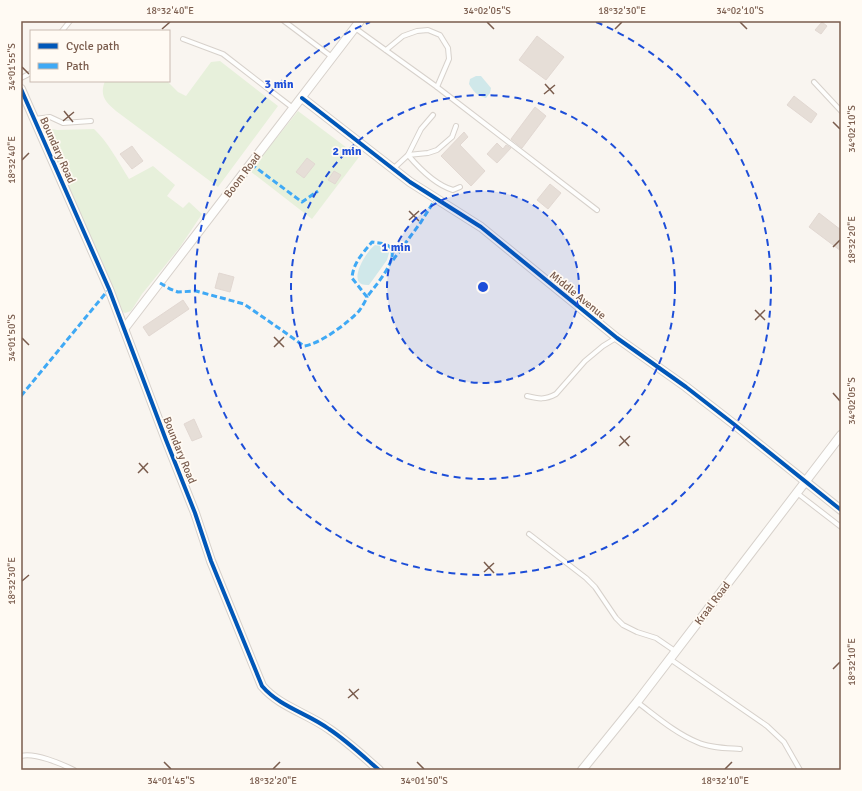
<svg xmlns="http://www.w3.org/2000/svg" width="862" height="791" viewBox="0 0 862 791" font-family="Signika,sans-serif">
  <rect width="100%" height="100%" fill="#f9f5f0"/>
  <!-- green -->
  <g fill="#e7f0db">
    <path d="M220,61L278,106L218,187L116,111C106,102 99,96 105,81H167L178,92L186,96L211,62Z"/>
    <path d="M298,111L359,157L312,219L250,171Z"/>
    <path d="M43,127L57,130L94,129C108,142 119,163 129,179L153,166L175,185L167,196L183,208L189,202L202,214L180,247L142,294L131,311L125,313L121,311L71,197Z"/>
  </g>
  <!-- water -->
  <g fill="#d0e8ea">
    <path d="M476,76H481L491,88L490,93L486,98C477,96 473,91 469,84L470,79Z"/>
    <path d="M375,245C382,246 386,247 389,253L387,260L369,285C344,287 366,251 375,245Z"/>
  </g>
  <!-- building -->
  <g fill="#e6ded7" stroke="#e2d8d2">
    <path d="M822,22L827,26L821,34L815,30Z"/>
    <path d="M537,36L564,57L546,80L519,60Z"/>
    <path d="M794,96L817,114L811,123L787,105Z"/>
    <path d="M535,107L546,116L522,148L511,139Z"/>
    <path d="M464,132L468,137L460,145L485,171L471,186L441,156Z"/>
    <path d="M497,143L503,149L506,145L511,148L497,163L487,154Z"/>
    <path d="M132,146L143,161L132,169L120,154Z"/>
    <path d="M307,158L315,164L304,178L296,172Z"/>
    <path d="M334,171L341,175L335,184L328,180Z"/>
    <path d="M550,184L561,193L548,209L537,200Z"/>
    <path d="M819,213L841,230V251L809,227Z"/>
    <path d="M219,273L234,277L230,292L215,288Z"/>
    <path d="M183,300L189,309L149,336L143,327Z"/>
    <path d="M194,419L202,437L192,441L184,424Z"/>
  </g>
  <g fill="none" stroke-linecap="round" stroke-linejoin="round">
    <!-- lane casing -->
    <g stroke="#d7d1cb" stroke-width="6">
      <g id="lane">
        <path d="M284,21L332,57"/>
        <path d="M355,28L437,87L597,210"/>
        <path d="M62,31L70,21"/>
        <path d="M183,39L223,54L293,108"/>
        <path d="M386,50L403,36L417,31L428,30L440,35L448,48L449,59L437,87"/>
        <path d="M21,78L31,73"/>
        <path d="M814,82L841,111"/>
        <path d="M433,115L421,129L408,155C419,168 436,185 453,190L460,187"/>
        <path d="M35,119L50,117L63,123L91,121"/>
        <path d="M393,169L408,155L428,153L437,150L452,137L456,126"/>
        <path d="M527,396C539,399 545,400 556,394L585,361L603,346L616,338"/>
        <path d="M797,493L841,527"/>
        <path d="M529,534L586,578L595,587L616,618L623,625L637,632L656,638L675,651"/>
        <path d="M670,659L767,726L784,742L800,770"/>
        <path d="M637,702C656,716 675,733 697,742C710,748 726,748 740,749"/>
        <path d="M21,756C34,752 62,764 74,770"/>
      </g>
    </g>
    <!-- street casing -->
    <g stroke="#d7d1cb" stroke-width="10">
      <g id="street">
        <path d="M21,89L109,289L166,440L195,513L211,561L262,686C280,707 307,713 329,729C347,741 363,756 379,770"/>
        <path d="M302,98L410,182L481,227L617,338L686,387L735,425L841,510"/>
        <path d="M124,329L360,21"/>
        <path d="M582,770L637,702L841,435"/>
      </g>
    </g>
    <!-- lane -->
    <use href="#lane" stroke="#fefefd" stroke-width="4"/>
    <!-- street -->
    <use href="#street" stroke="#fefefd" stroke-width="8"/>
    <!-- quiet -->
    <g stroke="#3fa9f5" stroke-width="3" stroke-dasharray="6 3" stroke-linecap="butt">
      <path d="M251,164L302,202L318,191"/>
      <path d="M393,260L421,222L436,198"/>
      <path d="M160,283L170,289L178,292L196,291L244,304L283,331L304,346C320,344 348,323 359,311C362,307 365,302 367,297L352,278C353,263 363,253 372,242C378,243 386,243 390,247C400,259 374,287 367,297"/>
      <path d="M21,396L109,289"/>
    </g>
    <!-- cycleway casing -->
    <g stroke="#fffaf3" stroke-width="6">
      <g id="cycleway">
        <path d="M21,89L109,289L166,440L195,513L211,561L262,686C280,707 307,713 329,729C347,741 363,756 379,770"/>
        <path d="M302,98L410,182L481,227L617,338L686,387L735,425L841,510"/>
      </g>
    </g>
    <!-- cycleway -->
    <use href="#cycleway" stroke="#0057b8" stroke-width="4"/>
  </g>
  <!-- ticks -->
  <path fill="none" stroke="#7a5c4d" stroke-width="1.5" d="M487,22L494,29M740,22L747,29M162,29L170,22M615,29L622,22M22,67L29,74M545,84L554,94M544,94L555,85M64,111L73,122M63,121L74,112M833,122L840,129M22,160L29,153M409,211L419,221M409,220L419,211M833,247L840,240M755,310L765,320M755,320L765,310M274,337L284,347M22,338L29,345M274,347L284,337M833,393L840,401M620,436L629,446M619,446L630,436M139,463L148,473M138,473L148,463M484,562L494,573M484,572L494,563M22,581L29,575M833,669L840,662M349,689L358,699M348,698L359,689M164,762L171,769M417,762L424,769M273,769L280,762M725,769L732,762"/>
  <!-- distance rings -->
  <circle cx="483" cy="287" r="96" fill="#1d4ed8" fill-opacity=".12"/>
  <g fill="none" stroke="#1d4ed8" stroke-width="2" stroke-dasharray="7 5">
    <circle cx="483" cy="287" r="96"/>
    <circle cx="483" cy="287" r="192"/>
    <path d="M596 22A288 288 0 1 1 370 22"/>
  </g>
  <g text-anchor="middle" stroke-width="3.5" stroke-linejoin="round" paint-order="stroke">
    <!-- street labels -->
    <g font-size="11" fill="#7a5c4d" stroke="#fffaf3">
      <text transform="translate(58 150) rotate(66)" y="4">Boundary Road</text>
      <text transform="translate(242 175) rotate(-53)" y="4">Boom Road</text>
      <text transform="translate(578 295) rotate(39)" y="4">Middle Avenue</text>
      <text transform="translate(180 450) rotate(68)" y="4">Boundary Road</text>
      <text transform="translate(712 603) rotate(-53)" y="4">Kraal Road</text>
    </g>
  </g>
  <circle cx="483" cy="287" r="6" fill="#1d4ed8" stroke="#fffaf3" stroke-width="2"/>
  <g font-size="12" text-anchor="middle" font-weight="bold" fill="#1d4ed8" stroke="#fffaf3" stroke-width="3.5" stroke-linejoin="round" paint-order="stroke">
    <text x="279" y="88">3 min</text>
    <text x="347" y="155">2 min</text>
    <text x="396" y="251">1 min</text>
  </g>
  <!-- border -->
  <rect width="862" height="791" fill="none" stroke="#fffaf3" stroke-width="44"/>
  <!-- legend -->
  <rect x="30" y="30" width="140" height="52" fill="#fffaf3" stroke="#cabbb1"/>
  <rect x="38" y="43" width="20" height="6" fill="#0057b8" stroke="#cabbb1"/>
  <text x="66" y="50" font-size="12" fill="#7a5c4d">Cycle path</text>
  <rect x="38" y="63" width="20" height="6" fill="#3fa9f5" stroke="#cabbb1"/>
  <text x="66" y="70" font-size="12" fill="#7a5c4d">Path</text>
  <rect x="22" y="22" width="818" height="747" fill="none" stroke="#7a5c4d" stroke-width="1.5"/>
  <g font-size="10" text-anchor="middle" fill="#7a5c4d">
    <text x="170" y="14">18°32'40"E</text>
    <text x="487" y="14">34°02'05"S</text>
    <text x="622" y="14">18°32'30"E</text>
    <text x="740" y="14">34°02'10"S</text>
    <text transform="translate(11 67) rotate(-90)" y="4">34°01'55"S</text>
    <text transform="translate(851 129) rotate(-90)" y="4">34°02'10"S</text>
    <text transform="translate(11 160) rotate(-90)" y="4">18°32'40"E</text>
    <text transform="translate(851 240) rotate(-90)" y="4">18°32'20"E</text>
    <text transform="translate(11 338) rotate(-90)" y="4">34°01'50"S</text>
    <text transform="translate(851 401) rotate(-90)" y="4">34°02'05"S</text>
    <text transform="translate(11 581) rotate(-90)" y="4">18°32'30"E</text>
    <text transform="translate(851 662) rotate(-90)" y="4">18°32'10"E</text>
    <text x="171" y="784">34°01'45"S</text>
    <text x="273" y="784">18°32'20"E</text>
    <text x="424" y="784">34°01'50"S</text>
    <text x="725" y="784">18°32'10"E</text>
  </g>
</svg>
